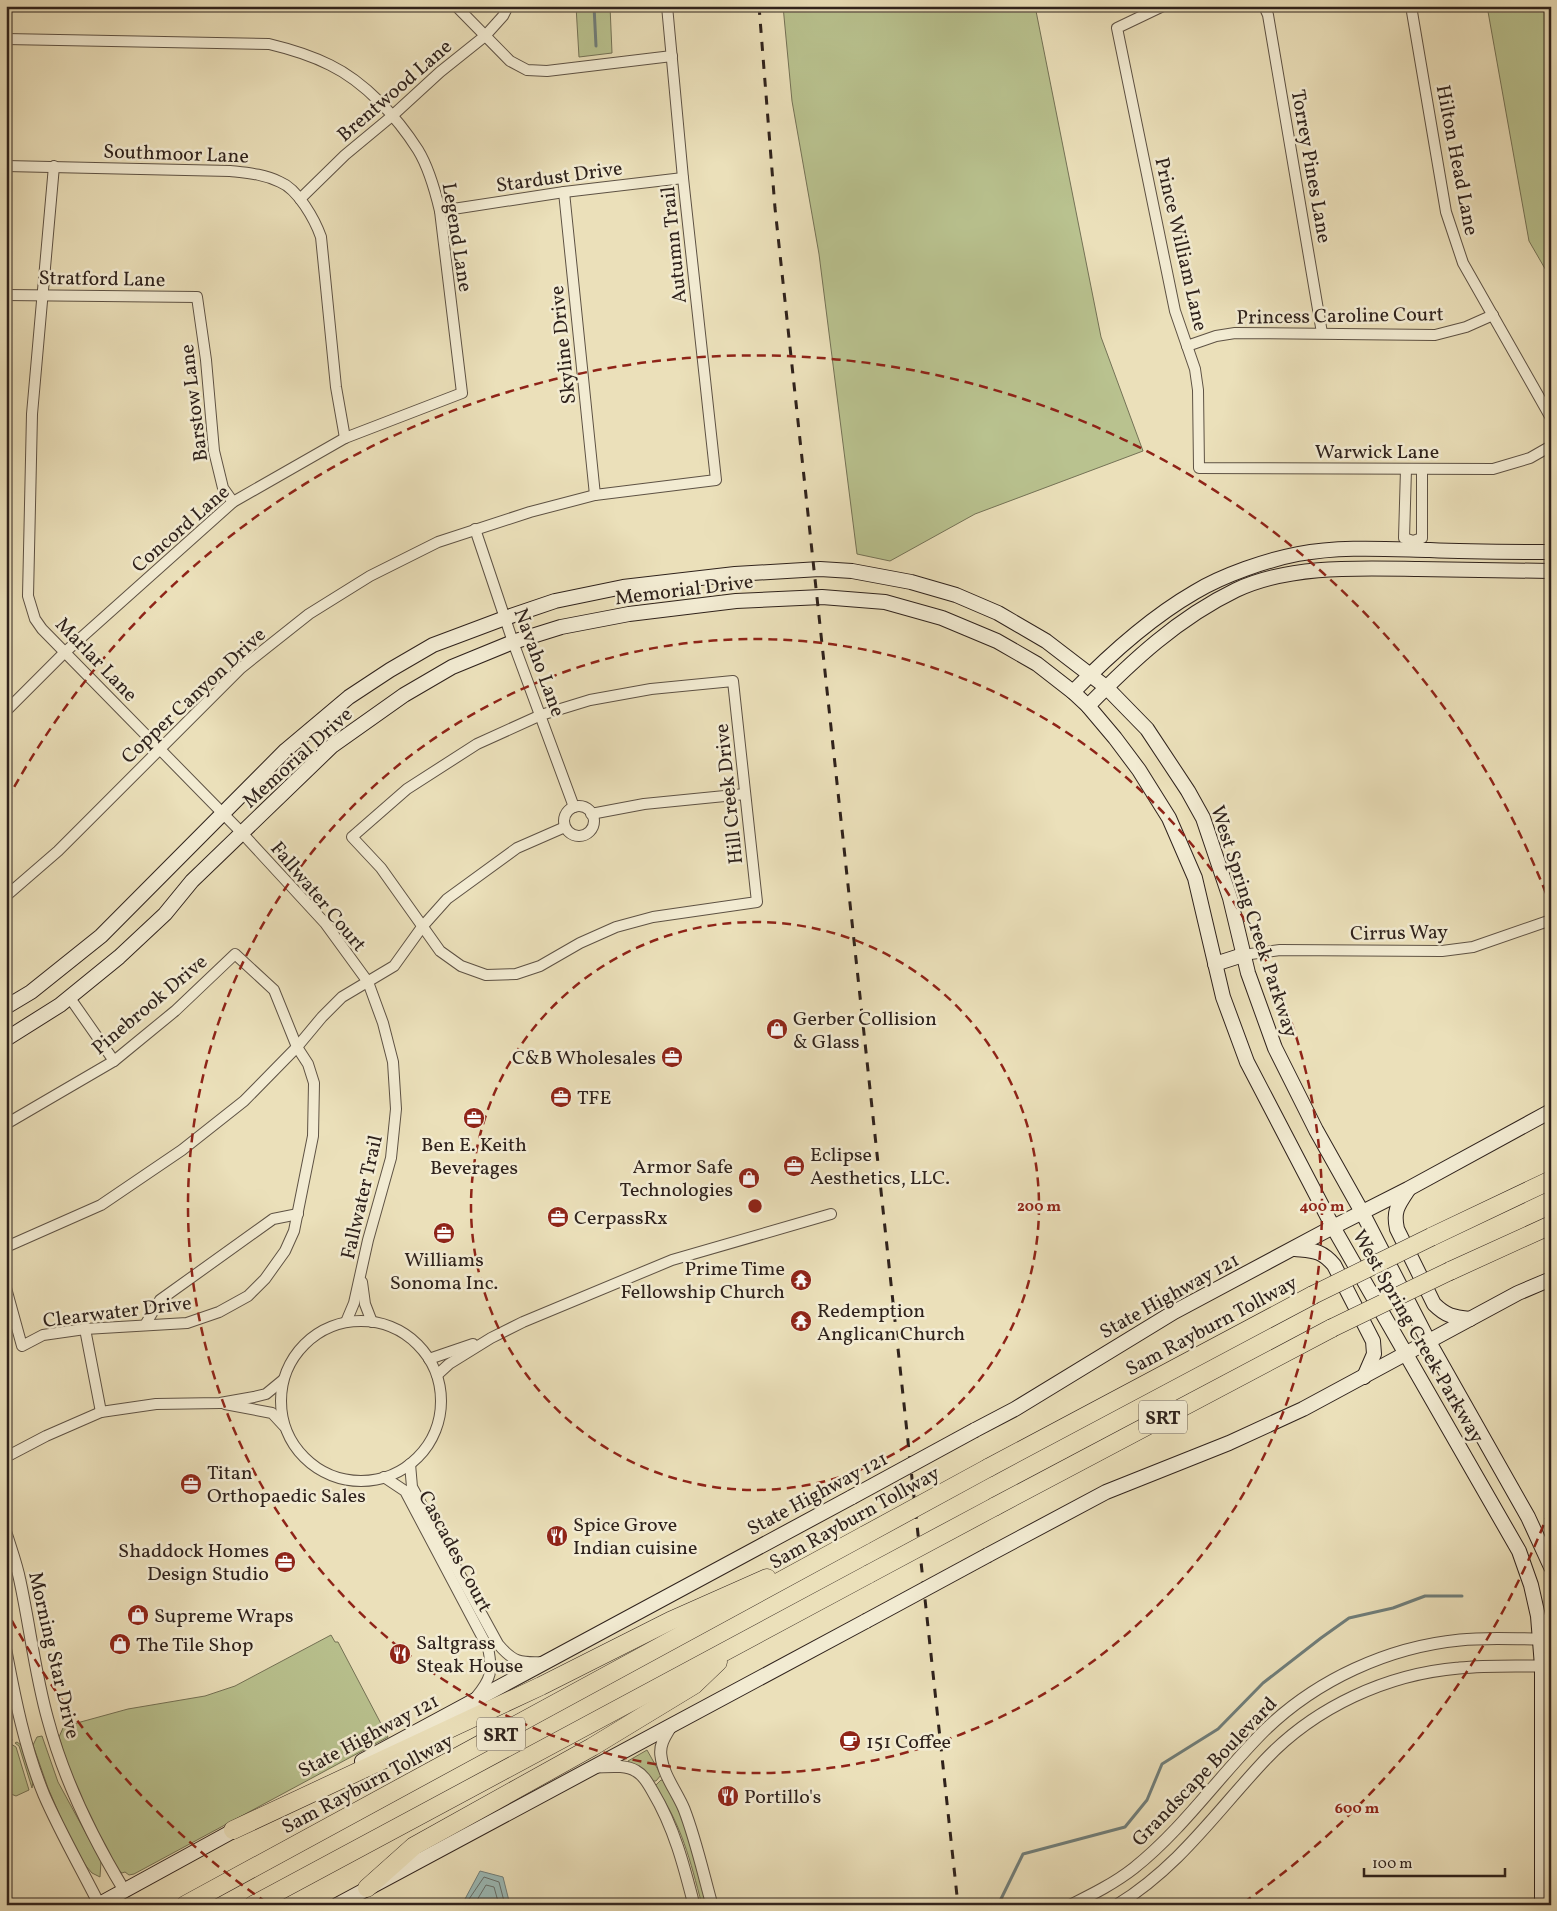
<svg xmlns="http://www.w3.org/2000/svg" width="1557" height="1911" viewBox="0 0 1557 1911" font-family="Vollkorn,serif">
  <rect width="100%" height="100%" fill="#ebe0ba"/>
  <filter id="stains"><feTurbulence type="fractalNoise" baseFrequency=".004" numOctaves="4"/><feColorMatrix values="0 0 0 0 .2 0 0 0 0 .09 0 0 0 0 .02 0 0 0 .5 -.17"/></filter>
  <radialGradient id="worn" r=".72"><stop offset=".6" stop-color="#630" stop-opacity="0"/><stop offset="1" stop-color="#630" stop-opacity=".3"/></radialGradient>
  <!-- green -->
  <g fill="#b9c28f" stroke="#747256">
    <path d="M576,6H610L612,53L579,57Z"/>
    <path d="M783,6H1035L1101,337L1143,451L975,514L890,561L857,554L819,254L792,101Z"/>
    <path d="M1487,6H1551V279L1529,241Z"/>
    <path d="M331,1635L335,1642H338L388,1737L134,1874L129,1875L125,1872L122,1873L118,1870L89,1815L68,1766L59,1737L63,1728L66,1726L128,1709L205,1696L235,1686Z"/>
    <path d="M42,1736L58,1782L101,1861L100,1877L92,1873L86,1866L70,1839L48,1788L33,1745L37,1737Z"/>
    <path d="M6,1739H12L11,1744L16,1747L29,1790L16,1796L6,1792Z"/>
    <path d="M17,1742L21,1745L33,1782L32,1788L19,1746L15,1743Z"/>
    <path d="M647,1750L661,1775L656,1781H652L628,1761Z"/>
    <path d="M661,1780L664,1781L683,1819L708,1905H702C690,1860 682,1825 655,1786Z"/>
  </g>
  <!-- water -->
  <path fill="#9bbbb8" stroke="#707e7a" d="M480,1871L503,1877L510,1905H457L465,1899Z"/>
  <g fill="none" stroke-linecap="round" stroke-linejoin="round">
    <!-- shore -->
    <g stroke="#656e6a" stroke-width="1">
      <path d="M465,1905L484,1877L499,1882L505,1905"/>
      <path d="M474,1905L486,1885L494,1887L499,1905"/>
    </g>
    <!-- stream -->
    <g stroke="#707e7a" stroke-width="3">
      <path d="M594,6L596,46"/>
      <path d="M994,1905L1000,1901L1023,1854L1125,1827L1147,1800L1162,1764L1218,1729L1263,1683L1321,1638L1349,1618L1393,1608L1425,1596H1462"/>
    </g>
    <!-- minor casing -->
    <g stroke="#5e5244" stroke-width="12">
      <g id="minor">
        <path d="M456,6L510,61L527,70L547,71L672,56"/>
        <path d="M1163,6L1117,28L1175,311L1195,369L1198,390L1199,468L1493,469L1530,458L1551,446"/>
        <path d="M1264,6L1268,15L1322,333"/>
        <path d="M1411,6L1446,212L1463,263L1551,418"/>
        <path d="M6,39L269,44C290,49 310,55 330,65C365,82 397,117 418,150C429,168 435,190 440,211L462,393L345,438L233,502L64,653L6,711"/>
        <path d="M6,166L230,171C248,173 264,174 280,182C298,189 315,220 321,237L336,387L345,438"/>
        <path d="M54,166L32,414L28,596L35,619L42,629L242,833L325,923L368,982L383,1023L393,1062L396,1109L391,1158L368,1240L354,1303L346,1322"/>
        <path d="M564,192L595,495"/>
        <path d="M300,199L345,155L392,116L440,72L485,36L503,16L508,6"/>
        <path d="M440,211L564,192L683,178"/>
        <path d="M6,295L197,297L206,360L214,451L223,488L233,502"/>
        <path d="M1187,346L1216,336L1235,333L1435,335L1466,327L1493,315"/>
        <path d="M1406,469L1404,538L1413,541L1422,538V469"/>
        <path d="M475,529L513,642L574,807"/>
        <path d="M733,681L757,902L653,917L616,927L580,943L540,966L516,974L486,975L461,966L440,951L381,868L352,837L407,789L477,744L541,715L590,700L651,689Z"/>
        <circle cx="579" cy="821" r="15"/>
        <path d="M591,814L644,804L745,794"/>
        <path d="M6,896L58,851L241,668L309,614L370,576L438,542L530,512L595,495L716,480L683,178L667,6"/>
        <path d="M1243,955L1280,950L1442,951L1473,947L1551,920"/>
        <path d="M70,998L114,1061"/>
        <path d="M6,1124L114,1061L175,1011L235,954L274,990L297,1047L308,1064L314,1083L313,1136L294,1231L285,1251L265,1279L248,1296L219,1312L187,1323L85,1329L43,1335L22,1346L6,1288"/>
        <path d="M6,1247L101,1205L182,1150L244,1101L297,1047L322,1017L342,997L394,966L422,927L447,899L517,848L565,827"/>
        <path d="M362,1282L365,1304L372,1322"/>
        <circle cx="361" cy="1401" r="80"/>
        <path d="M145,1325L160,1300L273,1219L298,1214"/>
        <path d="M85,1329L101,1412"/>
        <path d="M429,1359L473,1344"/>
        <path d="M437,1375L449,1364L491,1338L523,1322L672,1260L831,1214"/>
        <path d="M225,1404L272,1413L284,1426"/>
        <path d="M6,1457L46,1436L101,1412L156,1404L220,1403L254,1397L266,1394L283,1380"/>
        <path d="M410,1464L412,1487L498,1644C513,1662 520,1663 543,1662"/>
        <path d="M384,1477L405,1491L488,1648C493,1671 491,1679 476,1697"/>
      </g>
    </g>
    <!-- tertiary casing -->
    <g stroke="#5e5244" stroke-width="13">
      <g id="tertiary">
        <path d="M6,1533C11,1549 17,1565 20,1581C30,1627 35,1674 48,1720C64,1780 92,1837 124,1890"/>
        <path d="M6,1651C15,1699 25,1749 44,1795C60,1832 81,1868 99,1904"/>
        <path d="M672,1725C666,1735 659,1744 661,1756C663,1775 677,1792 684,1809C696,1840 703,1873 712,1905"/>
        <path d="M594,1767C607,1767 625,1764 636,1771C645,1776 648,1784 653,1792C674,1827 684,1866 694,1905"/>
        <path d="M1071,1905C1093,1894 1115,1883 1134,1868C1183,1829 1219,1776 1264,1731C1316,1680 1388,1647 1460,1640C1486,1637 1514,1639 1540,1639"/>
        <path d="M1117,1905C1180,1866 1216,1812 1265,1760C1315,1707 1387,1674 1459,1668C1487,1665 1515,1666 1542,1666"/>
      </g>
    </g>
    <!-- secondary casing -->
    <g stroke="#2f221c" stroke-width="16">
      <g id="secondary">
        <path d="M1073,692C1109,655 1150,618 1195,592C1223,575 1267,560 1298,554C1341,546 1386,549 1430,550C1470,552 1510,552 1551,552"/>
        <path d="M1088,706C1132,661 1178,618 1236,590C1289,565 1357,568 1415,569C1460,570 1505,570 1551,571"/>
        <path d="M1215,964L1243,955"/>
        <path d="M6,1007L31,992L101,936L286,750L349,697L390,670L433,645L505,618L555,601L623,587L735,574L820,569L852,571L911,582L956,595L998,613L1046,641L1106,687L1147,729L1188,791L1203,818L1230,898L1248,973L1275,1048L1316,1130L1362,1212L1429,1342L1528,1517L1551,1567"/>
        <path d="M6,1039L60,1005L119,957L165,914L192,881L332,746L404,695L452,667L513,642L561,627L629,614L736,601L822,597L885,602L942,618L997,641L1037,664L1073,692L1088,706L1115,738L1139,770L1169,818L1195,878L1223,997L1247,1062L1333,1227L1519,1551L1531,1585L1538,1616L1542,1666V1905"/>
        <path d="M1408,1190C1398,1205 1393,1211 1397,1229L1434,1304C1446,1316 1453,1317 1470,1319"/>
        <path d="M1295,1249C1314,1251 1321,1250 1334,1265L1373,1341L1374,1354L1364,1377"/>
        <path d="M975,1430L1015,1409L1174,1312L1333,1227L1408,1189L1551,1111"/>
        <path d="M988,1555L1106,1492L1229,1443L1303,1409L1518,1293L1551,1279"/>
        <path d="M362,1761L852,1497"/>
        <path d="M98,1905L242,1826"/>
        <path d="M337,1905L866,1621"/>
      </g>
    </g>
    <!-- motorway casing -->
    <g stroke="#2f221c" stroke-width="19">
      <g id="motorway">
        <path d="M1431,1237L1551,1180"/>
        <path d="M1450,1271L1551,1225"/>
        <path d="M988,1468L1313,1295"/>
        <path d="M994,1507L1332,1328"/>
        <path d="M233,1830L541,1686L670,1621L767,1578"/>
        <path d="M367,1888L414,1846L592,1747L694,1685L718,1662"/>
        <path d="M185,1905L865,1535"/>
        <path d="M253,1905L869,1574"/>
      </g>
    </g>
    <!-- minor -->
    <use href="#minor" stroke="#f2ebd2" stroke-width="10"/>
    <!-- tertiary -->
    <use href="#tertiary" stroke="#f2ebd2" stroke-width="11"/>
    <!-- secondary -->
    <use href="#secondary" stroke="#f2ebd2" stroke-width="14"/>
    <!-- motorway -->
    <use href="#motorway" stroke="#ebe0ba" stroke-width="18"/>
    <!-- rail -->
    <path stroke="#2f221c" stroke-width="3" stroke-dasharray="9 9" stroke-linecap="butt" d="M759,6L775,208L958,1905"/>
    <!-- secondary-bridge casing -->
    <g stroke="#2f221c" stroke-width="16" stroke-linecap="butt">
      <g id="secondary-bridge">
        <path d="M852,1497L975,1430"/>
        <path d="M866,1621L988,1555"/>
      </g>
    </g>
    <!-- motorway-bridge casing -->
    <g stroke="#2f221c" stroke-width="19" stroke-linecap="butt">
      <g id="motorway-bridge">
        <path d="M1313,1295L1431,1237"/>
        <path d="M1332,1328L1450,1271"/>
        <path d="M865,1535L988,1468"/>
        <path d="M869,1574L994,1507"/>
      </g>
    </g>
    <!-- secondary-bridge -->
    <use href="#secondary-bridge" stroke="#f2ebd2" stroke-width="14"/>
    <!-- motorway-bridge -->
    <use href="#motorway-bridge" stroke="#ebe0ba" stroke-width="18"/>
  </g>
  <!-- distance rings -->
  <g fill="none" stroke="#8f2418" stroke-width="2.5" stroke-dasharray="9 6">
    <circle cx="755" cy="1206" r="284"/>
    <circle cx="755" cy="1206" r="567"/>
    <path d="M1549 1511A851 851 0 0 1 1243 1903M267 1903A851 851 0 0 1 7 1612M7 800A851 851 0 0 1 1549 901"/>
  </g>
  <!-- icons -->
  <defs>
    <g id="shop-disc" transform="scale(1.125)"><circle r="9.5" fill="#8f2418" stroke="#f2ebd2"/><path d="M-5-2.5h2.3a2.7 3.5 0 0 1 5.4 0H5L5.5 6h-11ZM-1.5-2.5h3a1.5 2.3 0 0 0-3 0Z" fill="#fff"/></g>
    <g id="office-disc" transform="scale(1.125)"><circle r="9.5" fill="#8f2418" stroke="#f2ebd2"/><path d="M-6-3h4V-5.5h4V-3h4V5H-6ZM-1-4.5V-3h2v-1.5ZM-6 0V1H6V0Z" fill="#fff"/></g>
    <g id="temple-disc" transform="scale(1.125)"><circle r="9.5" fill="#8f2418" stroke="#f2ebd2"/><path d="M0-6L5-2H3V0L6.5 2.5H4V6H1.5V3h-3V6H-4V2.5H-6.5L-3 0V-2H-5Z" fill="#fff"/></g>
    <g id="restaurant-disc" transform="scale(1.125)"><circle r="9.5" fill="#8f2418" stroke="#f2ebd2"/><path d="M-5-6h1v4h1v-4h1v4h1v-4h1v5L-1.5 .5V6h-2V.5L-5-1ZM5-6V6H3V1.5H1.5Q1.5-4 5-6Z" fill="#fff"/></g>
    <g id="cafe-disc" transform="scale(1.125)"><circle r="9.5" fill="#8f2418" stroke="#f2ebd2"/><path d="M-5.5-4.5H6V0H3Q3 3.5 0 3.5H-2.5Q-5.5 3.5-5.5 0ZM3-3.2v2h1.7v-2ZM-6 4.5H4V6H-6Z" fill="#fff"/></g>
  </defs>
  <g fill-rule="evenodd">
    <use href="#shop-disc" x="777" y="1029"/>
    <use href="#office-disc" x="672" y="1057"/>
    <use href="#office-disc" x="561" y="1097"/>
    <use href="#office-disc" x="474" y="1118"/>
    <use href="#office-disc" x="794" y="1166"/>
    <use href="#shop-disc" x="749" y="1178"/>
    <use href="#office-disc" x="558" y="1217"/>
    <use href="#office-disc" x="444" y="1233"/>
    <use href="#temple-disc" x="801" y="1280"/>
    <use href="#temple-disc" x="801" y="1321"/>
    <use href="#office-disc" x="191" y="1484"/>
    <use href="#restaurant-disc" x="557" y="1536"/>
    <use href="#office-disc" x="285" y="1562"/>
    <use href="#shop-disc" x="138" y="1615"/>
    <use href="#shop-disc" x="120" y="1644"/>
    <use href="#restaurant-disc" x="400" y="1654"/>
    <use href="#cafe-disc" x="850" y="1741"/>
    <use href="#restaurant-disc" x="728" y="1796"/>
  </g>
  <g text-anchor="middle" stroke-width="5" stroke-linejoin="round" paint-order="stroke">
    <!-- shield labels -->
    <g fill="#f2ebd2" stroke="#6a5e53" stroke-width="1">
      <rect x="1139" y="1400.5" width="48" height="33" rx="4"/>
      <rect x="477" y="1717.5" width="48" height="33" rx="4"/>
    </g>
    <g font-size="19" font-weight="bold" fill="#2f221c">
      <text x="1163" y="1424">SRT</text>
      <text x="501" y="1741">SRT</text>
    </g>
    <!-- street labels -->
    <g font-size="20" fill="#2f221c" stroke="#f2ebd2">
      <text transform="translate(394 90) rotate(-41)" y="7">Brentwood Lane</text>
      <text transform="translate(176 153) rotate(2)" y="7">Southmoor Lane</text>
      <text transform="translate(1458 160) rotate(79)" y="7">Hilton Head Lane</text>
      <text transform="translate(1312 166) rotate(80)" y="7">Torrey Pines Lane</text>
      <text transform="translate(559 176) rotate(-8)" y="7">Stardust Drive</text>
      <text transform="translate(458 237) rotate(81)" y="7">Legend Lane</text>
      <text transform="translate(1182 244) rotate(77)" y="7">Prince William Lane</text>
      <text transform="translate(673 245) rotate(-96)" y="7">Autumn Trail</text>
      <text transform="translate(102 278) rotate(1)" y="7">Stratford Lane</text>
      <text transform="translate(1340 315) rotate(-1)" y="7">Princess Caroline Court</text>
      <text transform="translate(562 345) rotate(-96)" y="7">Skyline Drive</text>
      <text transform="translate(193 403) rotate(-97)" y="7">Barstow Lane</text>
      <text x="1377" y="458">Warwick Lane</text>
      <text transform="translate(180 528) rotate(-41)" y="7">Concord Lane</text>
      <text transform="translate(684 589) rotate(-7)" y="7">Memorial Drive</text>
      <text transform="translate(97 659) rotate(46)" y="7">Marlar Lane</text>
      <text transform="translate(540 662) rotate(70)" y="7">Navaho Lane</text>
      <text transform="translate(193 695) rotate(-43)" y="7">Copper Canyon Drive</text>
      <text transform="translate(297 757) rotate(-42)" y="7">Memorial Drive</text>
      <text transform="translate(728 794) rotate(-96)" y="7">Hill Creek Drive</text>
      <text transform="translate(319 896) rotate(50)" y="7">Fallwater Court</text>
      <text transform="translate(1255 921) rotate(72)" y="7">West Spring Creek Parkway</text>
      <text transform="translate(1399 932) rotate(-1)" y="7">Cirrus Way</text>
      <text transform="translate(149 1004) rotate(-40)" y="7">Pinebrook Drive</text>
      <text transform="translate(361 1197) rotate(-77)" y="7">Fallwater Trail</text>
      <text transform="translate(1169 1295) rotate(-29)" y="7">State Highway 121</text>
      <text transform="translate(117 1311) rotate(-7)" y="7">Clearwater Drive</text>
      <text transform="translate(1211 1325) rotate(-28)" y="7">Sam Rayburn Tollway</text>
      <text transform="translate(1419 1336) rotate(60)" y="7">West Spring Creek Parkway</text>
      <text transform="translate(817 1493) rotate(-28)" y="7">State Highway 121</text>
      <text transform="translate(854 1517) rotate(-29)" y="7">Sam Rayburn Tollway</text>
      <text transform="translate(456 1551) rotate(62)" y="7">Cascades Court</text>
      <text transform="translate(55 1655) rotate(77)" y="7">Morning Star Drive</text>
      <text transform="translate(368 1735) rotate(-28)" y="7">State Highway 121</text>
      <text transform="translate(1204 1771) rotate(-46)" y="7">Grandscape Boulevard</text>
      <text transform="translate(367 1783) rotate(-28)" y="7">Sam Rayburn Tollway</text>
    </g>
    <!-- poi labels -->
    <g font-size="20" fill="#2f221c" stroke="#f2ebd2" text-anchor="start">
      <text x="793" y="1025">Gerber Collision<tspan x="793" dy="23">&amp; Glass</tspan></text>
      <text x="656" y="1064" text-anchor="end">C&amp;B Wholesales</text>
      <text x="577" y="1104">TFE</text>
      <text x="474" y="1151" text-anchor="middle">Ben E. Keith<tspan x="474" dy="23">Beverages</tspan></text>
      <text x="810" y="1161">Eclipse<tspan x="810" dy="23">Aesthetics, LLC.</tspan></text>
      <text x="733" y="1173" text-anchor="end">Armor Safe<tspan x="733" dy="23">Technologies</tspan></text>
      <text x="574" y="1224">CerpassRx</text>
      <text x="444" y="1266" text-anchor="middle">Williams<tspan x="444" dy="23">Sonoma Inc.</tspan></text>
      <text x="785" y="1275" text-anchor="end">Prime Time<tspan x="785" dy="23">Fellowship Church</tspan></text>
      <text x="817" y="1317">Redemption<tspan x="817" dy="23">Anglican Church</tspan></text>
      <text x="207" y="1479">Titan<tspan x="207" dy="23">Orthopaedic Sales</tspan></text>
      <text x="573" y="1531">Spice Grove<tspan x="573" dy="23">Indian cuisine</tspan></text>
      <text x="269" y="1557" text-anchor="end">Shaddock Homes<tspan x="269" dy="23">Design Studio</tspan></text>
      <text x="154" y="1622">Supreme Wraps</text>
      <text x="416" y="1649">Saltgrass<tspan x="416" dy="23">Steak House</tspan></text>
      <text x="136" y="1651">The Tile Shop</text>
      <text x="866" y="1748">151 Coffee</text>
      <text x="744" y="1803">Portillo's</text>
    </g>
  </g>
  <circle cx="755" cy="1206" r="8" fill="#8f2418" stroke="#f2ebd2" stroke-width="2.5"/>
  <g font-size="15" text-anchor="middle" font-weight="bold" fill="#8f2418" stroke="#f2ebd2" stroke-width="5" stroke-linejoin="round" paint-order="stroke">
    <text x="1039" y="1211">200 m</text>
    <text x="1322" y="1211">400 m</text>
    <text x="1357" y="1813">600 m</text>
  </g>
  <!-- margin -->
  <rect width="1557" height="1911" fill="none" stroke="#ebe0ba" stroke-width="25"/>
  <rect x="8" y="8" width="1542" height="1896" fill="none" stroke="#2f221c" stroke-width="2.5"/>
  <rect x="12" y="12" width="1532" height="1886" fill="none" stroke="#2f221c"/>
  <!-- scale -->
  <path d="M1364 1868v8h141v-8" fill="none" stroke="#2f221c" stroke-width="2.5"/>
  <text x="1372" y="1868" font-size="15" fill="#2f221c" stroke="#f2ebd2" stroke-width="4" paint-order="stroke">100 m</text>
  <rect width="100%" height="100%" filter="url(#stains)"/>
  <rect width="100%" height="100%" fill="url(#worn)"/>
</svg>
